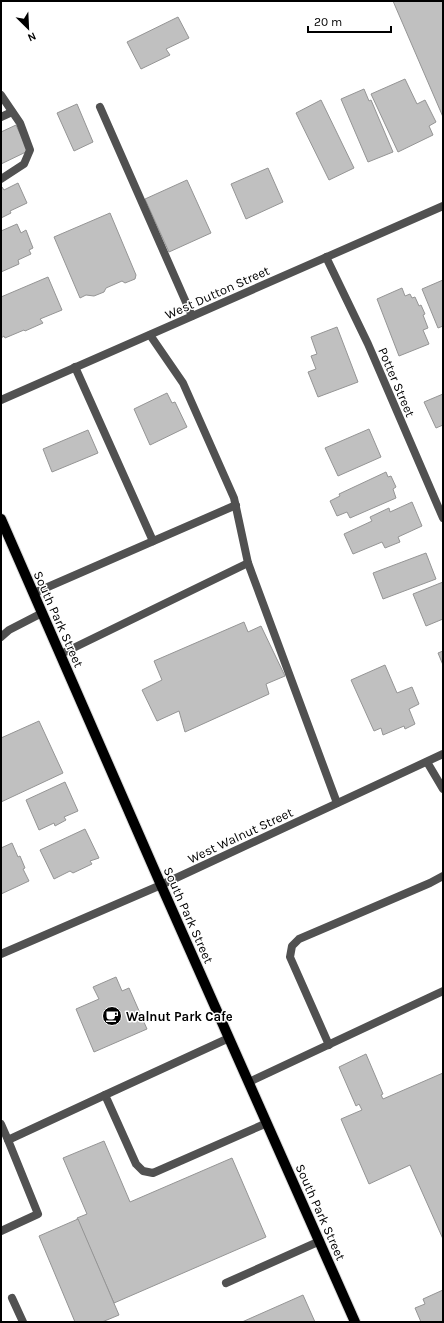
<svg xmlns="http://www.w3.org/2000/svg" width="444" height="1323" viewBox="0 0 444 1323" font-family="Karla,sans-serif">
  <rect width="100%" height="100%" fill="#fff"/>
  <!-- building -->
  <g fill="#c0c0c0" stroke="#959595">
    <path d="M393,1H443V117Z"/>
    <path d="M178,17L189,38L166,49L170,55L141,69L127,42Z"/>
    <path d="M405,79L417,104L425,100L436,122L429,126L433,135L398,152L371,94Z"/>
    <path d="M364,89L369,101L371,100L393,152L368,162L341,99Z"/>
    <path d="M321,100L354,168L329,180L296,113Z"/>
    <path d="M77,104L93,142L74,151L57,113Z"/>
    <path d="M16,125L28,151L1,164V132Z"/>
    <path d="M268,168L283,202L246,219L231,184Z"/>
    <path d="M187,180L211,233L169,252L145,199Z"/>
    <path d="M18,183L27,203L10,211L11,213L1,218V187H2L4,190Z"/>
    <path d="M110,213L136,275L135,279L125,283L122,281L106,288L104,292L94,296L86,295L80,298L54,237Z"/>
    <path d="M17,224L21,233L26,230L33,248L29,250L31,254L18,260L19,264L1,272V231Z"/>
    <path d="M48,277L62,310L40,319L43,323L25,331L24,330L5,338L4,336L1,338V297Z"/>
    <path d="M443,280V326L438,328L422,289Z"/>
    <path d="M402,288L405,296L410,294L412,298L415,297L419,306L421,305L425,314L423,315L428,328L423,330L429,344L399,356L377,299Z"/>
    <path d="M337,327L358,382L318,397L308,372L316,369L311,356L317,354L311,337Z"/>
    <path d="M167,393L172,403L175,402L187,427L150,445L134,409Z"/>
    <path d="M443,394V425L436,428L424,402Z"/>
    <path d="M369,429L381,457L338,476L325,448Z"/>
    <path d="M88,430L98,453L52,472L43,449Z"/>
    <path d="M386,472L388,477L391,476L396,487L393,489L396,498L350,518L347,512L337,516L330,501L340,496L339,494Z"/>
    <path d="M412,502L422,526L398,537L400,542L385,548L382,542L353,554L344,534L372,521L370,517L389,508L390,512Z"/>
    <path d="M426,553L436,579L383,599L373,573Z"/>
    <path d="M443,582V619L426,626L413,594Z"/>
    <path d="M244,622L248,632L261,626L285,676L266,684L269,694L185,732L179,711L157,721L142,690L162,680L154,661Z"/>
    <path d="M443,651V665L438,653Z"/>
    <path d="M385,665L397,693L412,687L419,704L409,709L415,724L405,729L404,726L383,735L381,728L374,731L351,680Z"/>
    <path d="M39,721L63,773L1,802V738Z"/>
    <path d="M65,782L78,811L64,817L66,820L55,826L54,823L39,830L26,800Z"/>
    <path d="M85,829L99,858L90,861L92,864L73,873L70,871L54,879L40,850Z"/>
    <path d="M12,843L18,857L20,856L25,868L23,869L29,881L1,894V848Z"/>
    <path d="M116,977L122,991L129,988L147,1029L94,1052L76,1009L99,999L93,987Z"/>
    <path d="M366,1054L383,1094L381,1095L383,1099L443,1073V1239L410,1165L369,1184L341,1119L362,1110L359,1104L356,1106L339,1067Z"/>
    <path d="M104,1141L130,1202L232,1158L266,1237L114,1303L77,1218L87,1214L63,1158Z"/>
    <path d="M78,1219L119,1315L102,1322H75L39,1236Z"/>
    <path d="M443,1290V1322H421L415,1308L425,1304L423,1299Z"/>
    <path d="M303,1295L315,1322H242Z"/>
  </g>
  <g fill="none" stroke-linecap="round" stroke-linejoin="round">
    <!-- primary casing -->
    <g stroke="#dbdbdb" stroke-width="12">
      <path id="primary" d="M1,519L161,885L355,1322"/>
    </g>
    <!-- service -->
    <g stroke="#515151" stroke-width="8">
      <path d="M1,95L20,123L30,150L24,164L1,179"/>
      <path d="M100,107L192,316"/>
      <path d="M1,117L12,112"/>
      <path d="M150,335L183,383L234,498L248,563L337,803"/>
      <path d="M75,367L153,541"/>
      <path d="M34,593L236,505"/>
      <path d="M1,637L9,630L42,613"/>
      <path d="M61,654L248,563"/>
      <path d="M427,762L443,789"/>
      <path d="M229,1038L105,1095L136,1164L143,1171L153,1173L267,1123"/>
      <path d="M329,1045L290,957L292,946L299,939L430,883L443,876"/>
      <path d="M249,1082L443,991"/>
      <path d="M1,1124L8,1140"/>
      <path d="M1,1231L38,1214L8,1140L105,1095"/>
      <path d="M226,1283L320,1241"/>
      <path d="M12,1298L23,1322"/>
    </g>
    <!-- minor -->
    <g stroke="#515151" stroke-width="8">
      <path d="M326,257L368,344L443,518"/>
      <path d="M1,400L443,206"/>
      <path d="M1,954L161,885L443,754"/>
    </g>
    <!-- primary -->
    <use href="#primary" stroke="#000" stroke-width="10"/>
  </g>
  <!-- icons -->
  <defs>
    <g id="cafe-disc" transform="scale(1)"><circle r="9.5" fill="#000" stroke="#fff"/><path d="M-5.5-4.5H6V0H3Q3 3.5 0 3.5H-2.5Q-5.5 3.5-5.5 0ZM3-3.2v2h1.7v-2ZM-6 4.5H4V6H-6Z" fill="#fff"/></g>
  </defs>
  <g fill-rule="evenodd">
    <use href="#cafe-disc" x="112" y="1016"/>
  </g>
  <g text-anchor="middle" stroke-width="3" stroke-linejoin="round" paint-order="stroke">
    <!-- street labels -->
    <g font-size="13" fill="#000" stroke="#fff">
      <text transform="translate(217 292) rotate(-24)" y="5">West Dutton Street</text>
      <text transform="translate(397 382) rotate(67)" y="5">Potter Street</text>
      <text transform="translate(59 619) rotate(66)" y="5">South Park Street</text>
      <text transform="translate(240 835) rotate(-25)" y="5">West Walnut Street</text>
      <text transform="translate(189 915) rotate(66)" y="5">South Park Street</text>
      <text transform="translate(321 1212) rotate(66)" y="5">South Park Street</text>
    </g>
    <!-- poi labels -->
    <g font-size="13" font-weight="bold" fill="#000" stroke="#fff" text-anchor="start">
      <text x="126" y="1021">Walnut Park Cafe</text>
    </g>
  </g>
  <!-- border -->
  <rect width="444" height="1323" fill="none" stroke="#000000" stroke-width="4"/>
  <!-- north arrow -->
  <g transform="translate(28 28) rotate(156)" stroke="#ffffff" stroke-width="3" paint-order="stroke">
  <path d="M0-3L7 15L0 10L-7 15Z" fill="#000000"/>
  <text y="-6" font-size="11" font-weight="bold" text-anchor="middle" fill="#000000">N</text>
  </g>
  <!-- scale -->
  <path d="M308 26v6h83v-6" fill="none" stroke="#000000" stroke-width="2"/>
  <text x="314" y="26" font-size="12" fill="#000000" stroke="#ffffff" stroke-width="3" paint-order="stroke">20 m</text>
</svg>
